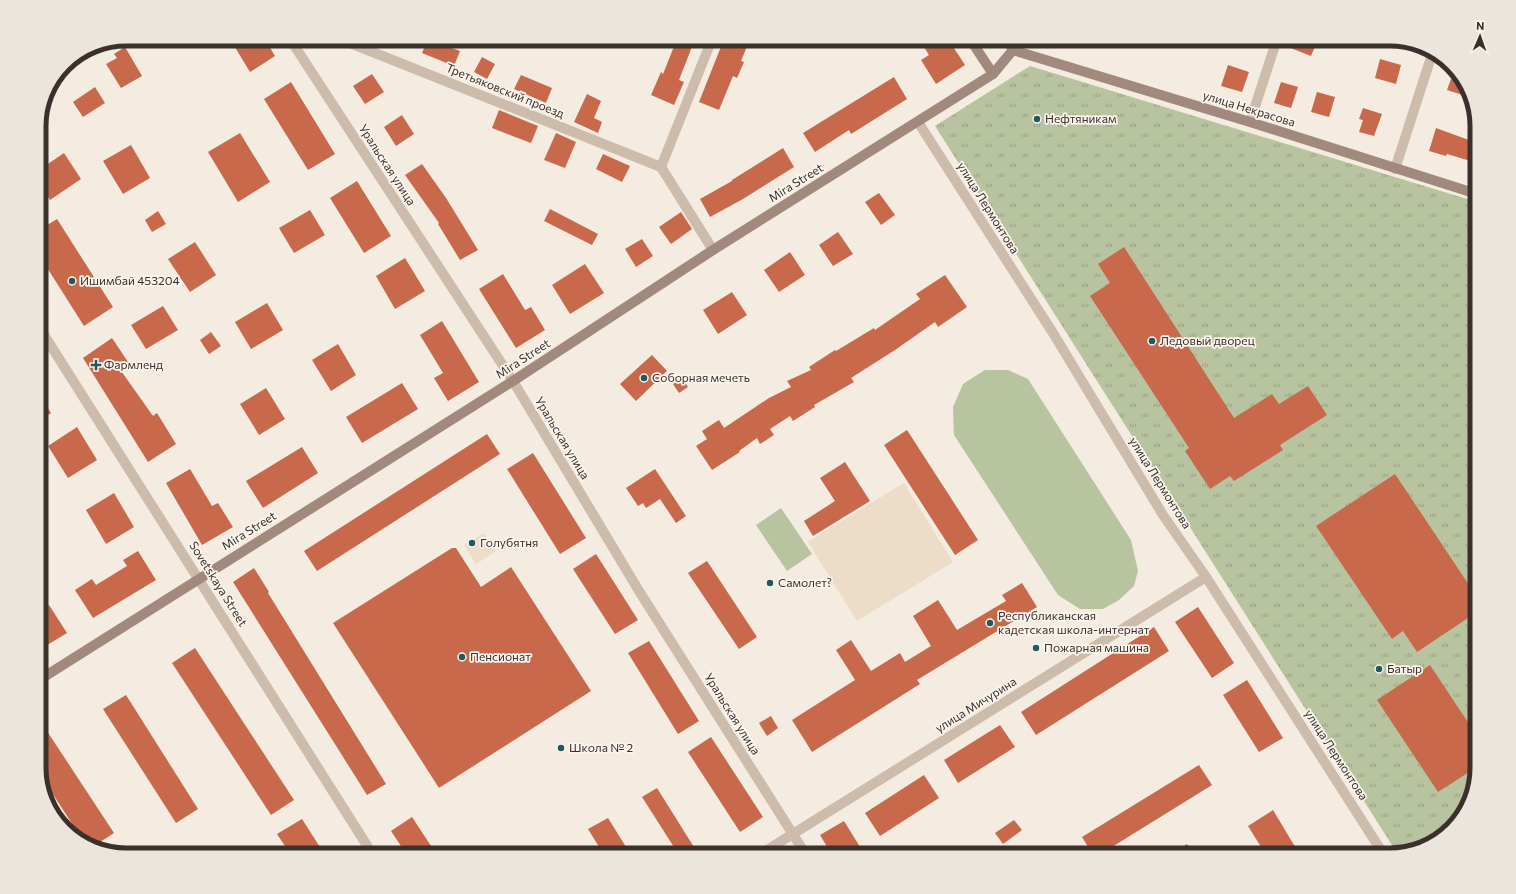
<svg xmlns="http://www.w3.org/2000/svg" width="1516" height="894" viewBox="0 0 1516 894" font-family="Commissioner,sans-serif">
  <defs>
    <pattern id="park-tufts" width="24" height="20" patternUnits="userSpaceOnUse"><rect width="24" height="20" fill="#b8c4a0"/><path d="M3 7l-1-3M5 7V3M7 7l1-3M15 17l-1-3M17 17v-4M19 17l1-3" fill="none" stroke="#97a083"/></pattern>
  </defs>
  <rect width="100%" height="100%" fill="#f4ebe1"/>
  <!-- green -->
  <g fill="#b8c4a0">
    <path d="M985,370H1008L1028,379L1131,540L1138,571L1134,586L1119,600L1103,609H1080L1058,595L954,435L953,407L963,384Z"/>
    <path d="M781,508L812,554L787,571L756,525Z"/>
  </g>
  <!-- park -->
  <path fill="url(#park-tufts)" d="M1030,66L1477,202V768L1465,811L1434,843L1397,853L935,126Z"/>
  <!-- plaza -->
  <g fill="#ecdcc8">
    <path d="M904,483L953,562L857,621L808,542Z"/>
    <path d="M484,533L496,551L476,564L464,545Z"/>
  </g>
  <!-- building -->
  <g fill="#c8694b">
    <path d="M230,39H265L275,56L250,72Z"/>
    <path d="M428,39L460,51L454,66L422,53Z"/>
    <path d="M677,39H695L679,80L684,82L674,105L651,95L661,72L663,74Z"/>
    <path d="M724,39H750L741,61L744,62L737,78L733,76L719,110L699,102Z"/>
    <path d="M919,39H948L965,65L936,84L921,60L929,55Z"/>
    <path d="M1291,39H1318L1311,56L1288,47Z"/>
    <path d="M125,47L142,76L121,88L106,64L117,58L114,54Z"/>
    <path d="M482,57L495,64L487,79L474,72Z"/>
    <path d="M1380,59L1401,65L1396,84L1375,78Z"/>
    <path d="M1228,65L1249,72L1242,92L1221,86Z"/>
    <path d="M1457,73L1462,78L1469,97L1447,90L1451,79L1454,80Z"/>
    <path d="M372,74L384,92L365,104L353,86Z"/>
    <path d="M521,75L552,88L546,103L514,89Z"/>
    <path d="M894,77L907,99L851,134L849,130L815,152L803,133Z"/>
    <path d="M291,82L335,154L308,170L264,99Z"/>
    <path d="M1281,82L1298,87L1291,108L1274,103Z"/>
    <path d="M95,87L105,103L83,117L73,102Z"/>
    <path d="M1317,92L1335,97L1329,117L1311,112Z"/>
    <path d="M587,94L601,101L594,118L602,122L598,133L574,122Z"/>
    <path d="M1363,108L1382,114L1374,136L1359,132L1363,120L1359,119Z"/>
    <path d="M499,110L538,126L531,143L492,128Z"/>
    <path d="M402,115L414,134L396,146L384,127Z"/>
    <path d="M1436,128L1477,143V163L1447,154L1446,156L1429,151Z"/>
    <path d="M240,133L270,182L238,202L208,152Z"/>
    <path d="M556,133L576,142L565,168L544,160Z"/>
    <path d="M131,145L150,178L123,194L103,161Z"/>
    <path d="M783,148L794,167L743,199L710,217L700,199L732,181V180Z"/>
    <path d="M64,153L81,179L50,200L39,183V170Z"/>
    <path d="M603,154L630,166L622,182L596,169Z"/>
    <path d="M422,164L446,198L478,250L460,260L438,224L439,223L405,175Z"/>
    <path d="M357,181L391,236L364,253L330,198Z"/>
    <path d="M879,193L895,215L881,225L865,202Z"/>
    <path d="M550,209L598,234L592,245L544,221Z"/>
    <path d="M310,210L325,235L294,253L279,228Z"/>
    <path d="M158,211L166,224L152,232L145,220Z"/>
    <path d="M681,212L692,229L671,244L659,227Z"/>
    <path d="M57,219L113,307L84,326L39,255V230Z"/>
    <path d="M838,232L853,254L833,266L819,245Z"/>
    <path d="M642,239L653,256L636,267L625,249Z"/>
    <path d="M195,242L216,275L190,292L168,259Z"/>
    <path d="M1124,247L1234,418L1272,394L1279,404L1308,386L1327,415L1280,445L1283,450L1234,481L1230,476L1210,489L1185,451L1189,448L1090,296L1110,283L1098,264Z"/>
    <path d="M790,252L805,275L779,292L764,270Z"/>
    <path d="M405,258L425,291L395,309L376,276Z"/>
    <path d="M585,264L604,293L570,314L552,285Z"/>
    <path d="M503,274L525,310L531,307L545,330L516,348L479,289Z"/>
    <path d="M945,275L967,307L938,327L935,322L895,350L851,378L854,382L814,405L815,407L793,421L790,416L770,429L774,435L760,444L757,438L739,451L740,452L712,470L696,446L707,439L702,431L719,420L724,428L769,398L791,387L787,381L811,370L809,367L835,350L836,351L874,328L875,330L920,299L916,294Z"/>
    <path d="M732,292L747,315L718,334L703,310Z"/>
    <path d="M267,303L283,330L251,349L235,322Z"/>
    <path d="M163,306L178,330L146,349L131,325Z"/>
    <path d="M442,321L479,382L448,401L434,378L443,373L420,335Z"/>
    <path d="M211,332L221,346L209,354L200,340Z"/>
    <path d="M112,338L128,362L119,368L153,416L157,413L176,444L148,462L83,358Z"/>
    <path d="M338,344L356,375L331,391L312,360Z"/>
    <path d="M652,355L667,371L636,401L620,384Z"/>
    <path d="M682,378L688,387L679,393L673,384Z"/>
    <path d="M402,383L418,409L362,443L346,417Z"/>
    <path d="M266,388L285,419L259,435L240,404Z"/>
    <path d="M39,394L51,413L39,421Z"/>
    <path d="M77,427L97,460L68,478L48,446Z"/>
    <path d="M907,430L978,540L955,555L884,445Z"/>
    <path d="M487,434L500,454L317,571L304,551Z"/>
    <path d="M302,447L318,473L263,508L246,481Z"/>
    <path d="M533,453L586,538L560,554L507,469Z"/>
    <path d="M845,462L870,501L813,536L804,521L835,501L820,478Z"/>
    <path d="M190,469L212,506L218,503L233,527L202,545L166,483Z"/>
    <path d="M655,469L686,516L676,523L660,499L646,508L643,503L638,506L626,488Z"/>
    <path d="M1395,474L1477,597V612L1417,652L1403,631L1392,639L1316,526Z"/>
    <path d="M114,493L134,527L106,544L86,510Z"/>
    <path d="M452,548H456L481,587L511,567L591,691L439,788L333,623Z"/>
    <path d="M138,551L156,580L93,618L75,590L92,579L96,585L127,566L123,560Z"/>
    <path d="M596,554L638,620L615,634L573,569Z"/>
    <path d="M707,561L757,637L739,649L688,573Z"/>
    <path d="M254,568L269,592L268,593L386,784L367,795L233,582Z"/>
    <path d="M1022,583L1037,607L917,680L920,684L812,752L792,720L855,680L836,650L851,640L871,671L900,653L905,662L931,646L913,616L938,600L957,630L1006,601L1002,595Z"/>
    <path d="M49,605L67,633L39,650V611Z"/>
    <path d="M1198,607L1234,663L1212,678L1175,622Z"/>
    <path d="M1154,627L1169,651L1036,735L1021,712Z"/>
    <path d="M649,641L699,721L678,734L628,653Z"/>
    <path d="M195,648L294,800L271,815L172,663Z"/>
    <path d="M1430,665L1477,736V767L1438,792L1377,700Z"/>
    <path d="M1247,680L1283,738L1259,752L1223,695Z"/>
    <path d="M126,695L198,809L176,823L103,709Z"/>
    <path d="M771,716L778,728L767,736L759,723Z"/>
    <path d="M39,719L114,833L94,846L85,844L40,774Z"/>
    <path d="M1000,725L1015,747L958,783L944,760Z"/>
    <path d="M711,737L763,817L740,832L688,752Z"/>
    <path d="M1199,765L1212,785L1099,855H1093L1082,837Z"/>
    <path d="M924,775L939,798L880,836L865,813Z"/>
    <path d="M657,788L697,852L692,855H679L642,797Z"/>
    <path d="M1273,810L1300,855H1266L1248,826Z"/>
    <path d="M412,817L437,855H407L391,831Z"/>
    <path d="M608,818L631,855H604L588,829Z"/>
    <path d="M302,819L325,855H291L277,834Z"/>
    <path d="M1014,820L1022,830L1003,844L995,833Z"/>
    <path d="M844,821L865,855H832L820,835Z"/>
    <path d="M1187,844L1194,855H1169Z"/>
  </g>
  <g fill="none" stroke-linecap="round" stroke-linejoin="round">
    <!-- street -->
    <g stroke="#cdbbac" stroke-width="10">
      <path d="M290,39L513,381L639,591L806,855"/>
      <path d="M340,39L661,167"/>
      <path d="M918,122L1053,333L1163,515L1206,577L1384,855"/>
      <path d="M1250,122L1277,39"/>
      <path d="M661,167L712,39"/>
      <path d="M661,167L713,250"/>
      <path d="M1395,169L1433,51"/>
      <path d="M39,327L373,855"/>
      <path d="M759,855L1206,577"/>
    </g>
    <!-- secondary -->
    <g stroke="#a18a7d" stroke-width="10">
      <path d="M970,39L993,74"/>
      <path d="M1007,39L1013,50"/>
      <path d="M1013,50L1250,122L1477,194"/>
      <path d="M39,680L513,381L713,250L993,74L1013,50"/>
    </g>
  </g>
  <!-- markers -->
  <g fill="#1f5a5e" stroke="#fbf5ee" stroke-width="1.5">
    <circle cx="1037" cy="119" r="4"/>
    <circle cx="72" cy="281" r="4"/>
    <circle cx="1152" cy="341" r="4"/>
    <path d="M94 359h4v4h4v4h-4v4h-4v-4h-4v-4h4z"/>
    <circle cx="644" cy="378" r="4"/>
    <circle cx="472" cy="543" r="4"/>
    <circle cx="770" cy="583" r="4"/>
    <circle cx="990" cy="623" r="4"/>
    <circle cx="1036" cy="648" r="4"/>
    <circle cx="462" cy="657" r="4"/>
    <circle cx="1379" cy="669" r="4"/>
    <circle cx="561" cy="748" r="4"/>
  </g>
  <g text-anchor="middle" stroke-width="3.5" stroke-linejoin="round" paint-order="stroke">
    <!-- street labels -->
    <g font-size="12" fill="#3b302b" stroke="#fbf5ee">
      <text transform="translate(505 91) rotate(22)" y="4">Третьяковский проезд</text>
      <text transform="translate(1249 109) rotate(17)" y="4">улица Некрасова</text>
      <text transform="translate(387 165) rotate(57)" y="4">Уральская улица</text>
      <text transform="translate(796 183) rotate(-32)" y="4">Mira Street</text>
      <text transform="translate(988 208) rotate(58)" y="4">улица Лермонтова</text>
      <text transform="translate(523 359) rotate(-33)" y="4">Mira Street</text>
      <text transform="translate(562 438) rotate(59)" y="4">Уральская улица</text>
      <text transform="translate(1160 483) rotate(58)" y="4">улица Лермонтова</text>
      <text transform="translate(249 531) rotate(-32)" y="4">Mira Street</text>
      <text transform="translate(218 584) rotate(58)" y="4">Sovetskaya Street</text>
      <text transform="translate(976 705) rotate(-32)" y="4">улица Мичурина</text>
      <text transform="translate(732 714) rotate(58)" y="4">Уральская улица</text>
      <text transform="translate(1336 755) rotate(57)" y="4">улица Лермонтова</text>
    </g>
    <!-- poi labels -->
    <g font-size="12" fill="#3b302b" stroke="#fbf5ee" text-anchor="start">
      <text x="1045" y="123">Нефтяникам</text>
      <text x="80" y="285">Ишимбай 453204</text>
      <text x="1160" y="345">Ледовый дворец</text>
      <text x="104" y="369">Фармленд</text>
      <text x="652" y="382">Соборная мечеть</text>
      <text x="480" y="547">Голубятня</text>
      <text x="778" y="587">Самолет?</text>
      <text x="998" y="620">Республиканская<tspan x="998" dy="14">кадетская школа-интернат</tspan></text>
      <text x="1044" y="652">Пожарная машина</text>
      <text x="470" y="661">Пенсионат</text>
      <text x="1387" y="673">Батыр</text>
      <text x="569" y="752">Школа № 2</text>
    </g>
  </g>
  <!-- crop -->
  <path d="M0 0H1516V894H0ZM126 46H1390A80 80 0 0 1 1470 126V768A80 80 0 0 1 1390 848H126A80 80 0 0 1 46 768V126A80 80 0 0 1 126 46Z" fill="#ece5de" fill-rule="evenodd"/>
  <path fill="none" stroke="#3b302b" stroke-width="5" d="M126 46H1390A80 80 0 0 1 1470 126V768A80 80 0 0 1 1390 848H126A80 80 0 0 1 46 768V126A80 80 0 0 1 126 46Z"/>
  <!-- north arrow -->
  <g transform="translate(1480 36) rotate(2)" stroke="#fbf5ee" stroke-width="3" paint-order="stroke">
  <path d="M0-3L7 15L0 10L-7 15Z" fill="#3b302b"/>
  <text y="-6" font-size="11" font-weight="bold" text-anchor="middle" fill="#3b302b">N</text>
  </g>
</svg>
